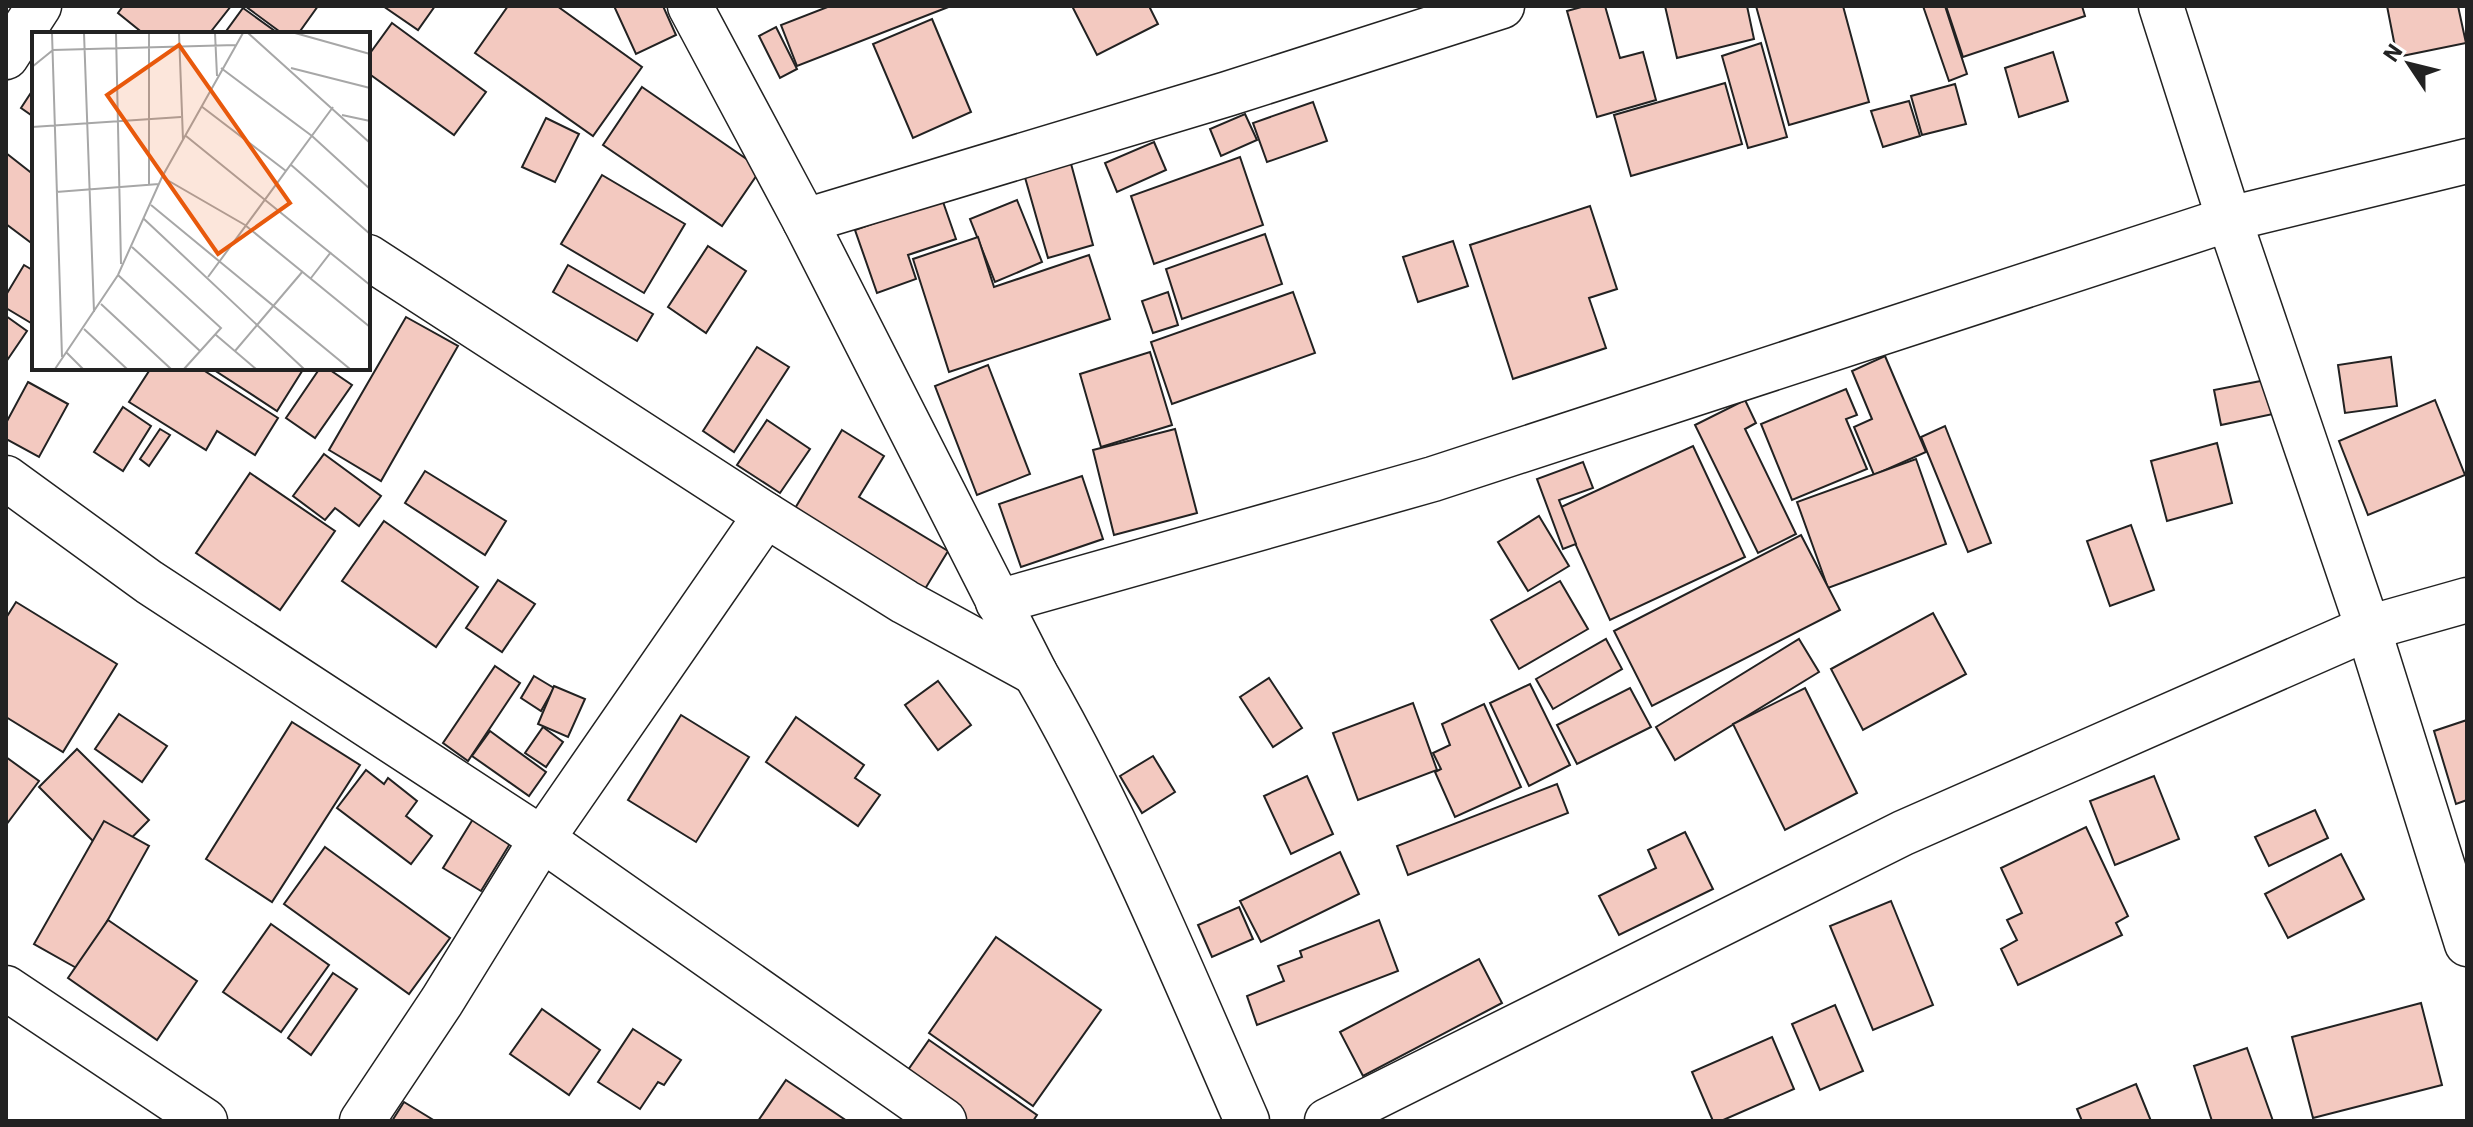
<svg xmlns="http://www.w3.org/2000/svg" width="2473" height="1127" viewBox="0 0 2473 1127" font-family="'IBM Plex Sans',sans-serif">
  <rect width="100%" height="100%" fill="#fff"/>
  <!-- building -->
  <g fill="#f3c9c0" stroke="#222" stroke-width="2">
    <path d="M123,6H231L209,34H144L118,13Z"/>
    <path d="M245,6H318L298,34H283Z"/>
    <path d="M383,6H435L418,30Z"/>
    <path d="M508,6H557L642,67L593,136L475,53Z"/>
    <path d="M614,6H663L676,35L636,54Z"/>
    <path d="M830,6H951L797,66L781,25Z"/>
    <path d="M1072,6H1149L1158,24L1097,55Z"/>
    <path d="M1585,6H1605L1620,58L1643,52L1656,100L1597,117L1567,11Z"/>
    <path d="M1665,6H1747L1754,39L1677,58Z"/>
    <path d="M1756,6H1843L1869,102L1789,125Z"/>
    <path d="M1923,6H1945L1967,74L1949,81Z"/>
    <path d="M1946,6H2082L2085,16L1963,57Z"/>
    <path d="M2387,6H2458L2466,43L2397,57Z"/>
    <path d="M243,8L279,34H224Z"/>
    <path d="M932,19L971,112L913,138L873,44Z"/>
    <path d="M392,23L486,92L454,135L368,73V56Z"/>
    <path d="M776,27L797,69L780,78L759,36Z"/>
    <path d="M1761,43L1787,137L1748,148L1722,56Z"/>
    <path d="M2053,52L2068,101L2019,117L2005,68Z"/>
    <path d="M1725,83L1742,144L1631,176L1614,115Z"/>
    <path d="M1955,84L1966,124L1922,135L1911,96Z"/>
    <path d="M642,87L761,169L722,226L603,145Z"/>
    <path d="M34,88V117L21,108Z"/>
    <path d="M1909,101L1920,136L1883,147L1871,111Z"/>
    <path d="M1313,102L1327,141L1267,162L1253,123Z"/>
    <path d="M1245,114L1257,140L1221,156L1210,129Z"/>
    <path d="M546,118L579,134L555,182L522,167Z"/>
    <path d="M1154,142L1166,170L1117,192L1105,163Z"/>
    <path d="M6,153L34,175V245L6,224Z"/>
    <path d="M1240,157L1263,225L1154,264L1131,196Z"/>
    <path d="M1070,160L1093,245L1048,258L1024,174Z"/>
    <path d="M602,175L685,224L644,293L561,244Z"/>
    <path d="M942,199L956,239L908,255L916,279L877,293L855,230Z"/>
    <path d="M1017,200L1042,262L995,282L970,219Z"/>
    <path d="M1590,206L1617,289L1589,298L1606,348L1513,379L1470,245Z"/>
    <path d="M1265,234L1282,284L1182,319L1166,269Z"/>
    <path d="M978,237L994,287L1089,255L1110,319L949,372L913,259Z"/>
    <path d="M1453,241L1468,286L1418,302L1403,257Z"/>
    <path d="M708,246L746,271L706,333L668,307Z"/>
    <path d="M24,265L34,271V319L31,323L6,308V295Z"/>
    <path d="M568,265L653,314L637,341L553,292Z"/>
    <path d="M1168,292L1178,325L1153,333L1142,301Z"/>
    <path d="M1293,292L1315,353L1172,404L1151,342Z"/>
    <path d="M6,316L27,331L8,359L6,357Z"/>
    <path d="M406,317L458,346L381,481L329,450Z"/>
    <path d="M757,347L789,367L734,452L703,431Z"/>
    <path d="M1150,352L1172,425L1101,447L1080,374Z"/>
    <path d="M1885,356L1926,452L1874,475L1854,427L1872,419L1852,371Z"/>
    <path d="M2391,357L2397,406L2345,413L2338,365Z"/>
    <path d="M988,365L1030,474L977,495L935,386Z"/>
    <path d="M151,368H200L278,418L255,455L217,431L206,450L129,402Z"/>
    <path d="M211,368H304L277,411Z"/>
    <path d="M320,368H327L352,385L315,438L286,418Z"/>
    <path d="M2266,380L2273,414L2221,425L2214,390Z"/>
    <path d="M28,382L68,404L39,457L6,439V423Z"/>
    <path d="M1846,389L1857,415L1846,419L1867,469L1792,500L1761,424Z"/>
    <path d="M1745,400L1756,423L1745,429L1796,534L1758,553L1695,425Z"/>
    <path d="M2435,400L2465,475L2368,515L2339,441Z"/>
    <path d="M123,407L151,426L123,471L94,452Z"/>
    <path d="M767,420L810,449L780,493L737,465Z"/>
    <path d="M1945,426L1991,543L1968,552L1921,437Z"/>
    <path d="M160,429L170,435L149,466L140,459Z"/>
    <path d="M1175,429L1197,513L1114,535L1093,450Z"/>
    <path d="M842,430L884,456L859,497L948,551L925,589L794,510Z"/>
    <path d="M2217,443L2232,503L2167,521L2151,461Z"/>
    <path d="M1693,446L1745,557L1610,620L1559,508Z"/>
    <path d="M324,454L381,496L359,526L335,508L325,520L293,496Z"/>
    <path d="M1916,459L1946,544L1828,588L1797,502Z"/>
    <path d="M1583,462L1593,488L1559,500L1576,544L1563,549L1537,479Z"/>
    <path d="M425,471L506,521L485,555L405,503Z"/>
    <path d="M250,473L335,531L280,610L196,553Z"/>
    <path d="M1082,476L1103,539L1021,567L999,504Z"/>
    <path d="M1539,516L1569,566L1528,591L1498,542Z"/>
    <path d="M384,521L478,587L436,647L342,581Z"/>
    <path d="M2131,525L2154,590L2110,606L2087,541Z"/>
    <path d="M1801,535L1840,610L1652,706L1614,631Z"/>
    <path d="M498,580L535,604L502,652L466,628Z"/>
    <path d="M1560,581L1588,629L1519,669L1491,620Z"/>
    <path d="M16,602L117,664L63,752L6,717V618Z"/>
    <path d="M1933,613L1966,674L1863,730L1831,669Z"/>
    <path d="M1606,639L1622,669L1553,709L1536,679Z"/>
    <path d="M1799,639L1819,672L1675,760L1656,727Z"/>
    <path d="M495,666L520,683L468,761L443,743Z"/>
    <path d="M534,676L554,688L541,711L521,698Z"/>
    <path d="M1269,678L1302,728L1273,747L1240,697Z"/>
    <path d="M938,681L971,725L938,750L905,705Z"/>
    <path d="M1530,684L1570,765L1529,786L1490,703Z"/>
    <path d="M554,686L585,699L568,737L538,724Z"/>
    <path d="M1630,688L1651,727L1577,764L1557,725Z"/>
    <path d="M1805,688L1857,793L1785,830L1733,724Z"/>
    <path d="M1413,703L1437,770L1358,800L1333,733Z"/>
    <path d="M1484,704L1521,787L1455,817L1435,772L1441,769L1433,753L1450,745L1442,724Z"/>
    <path d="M119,714L167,746L142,782L95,749Z"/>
    <path d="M681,715L749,757L696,842L628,800Z"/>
    <path d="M796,717L864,765L855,778L880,795L858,826L766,762Z"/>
    <path d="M2467,720V800L2456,804L2434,731Z"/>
    <path d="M292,722L360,765L272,902L206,859Z"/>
    <path d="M543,727L563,742L546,767L525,753Z"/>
    <path d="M490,731L546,772L529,796L472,756Z"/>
    <path d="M77,749L149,820L111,859L39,787Z"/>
    <path d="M1153,756L1175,792L1142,813L1120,776Z"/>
    <path d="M6,757L39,781L6,825Z"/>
    <path d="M366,770L384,784L388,778L417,801L406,816L432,836L411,864L337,808Z"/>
    <path d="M1307,776L1333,834L1291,854L1264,796Z"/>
    <path d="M2154,776L2179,839L2115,865L2090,801Z"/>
    <path d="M1557,784L1568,813L1408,875L1397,846Z"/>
    <path d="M2315,810L2328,838L2269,866L2255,837Z"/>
    <path d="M473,819L511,842L481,891L443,868Z"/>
    <path d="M104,821L149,846L80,970L34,944Z"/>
    <path d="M2086,827L2128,916L2116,923L2122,935L2018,985L2001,949L2017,940L2007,920L2022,913L2001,868Z"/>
    <path d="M1685,832L1713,889L1619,935L1599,896L1656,868L1648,850Z"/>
    <path d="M325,847L450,938L409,994L284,904Z"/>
    <path d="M1340,852L1359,894L1261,942L1240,901Z"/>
    <path d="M2341,854L2364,899L2288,938L2265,894Z"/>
    <path d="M1891,901L1933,1005L1873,1030L1830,926Z"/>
    <path d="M1239,907L1253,939L1212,957L1198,925Z"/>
    <path d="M108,920L197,981L157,1040L68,978Z"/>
    <path d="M1379,920L1398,971L1257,1025L1247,996L1284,981L1278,966L1302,957L1300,951Z"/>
    <path d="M271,924L329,965L281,1032L223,992Z"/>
    <path d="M996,937L1101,1010L1033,1106L929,1033Z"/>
    <path d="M1479,959L1502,1003L1363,1076L1340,1032Z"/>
    <path d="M333,973L357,989L311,1055L288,1038Z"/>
    <path d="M2421,1003L2442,1085L2313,1118L2292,1037Z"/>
    <path d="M1835,1005L1863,1071L1820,1090L1792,1024Z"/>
    <path d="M542,1009L600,1050L569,1095L510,1054Z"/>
    <path d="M633,1029L681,1060L664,1085L658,1082L640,1109L598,1082Z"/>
    <path d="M1772,1037L1794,1089L1721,1121H1713L1692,1072Z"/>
    <path d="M929,1040L1037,1115L1033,1121H960L901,1080Z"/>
    <path d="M2247,1048L2273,1121H2212L2194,1066Z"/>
    <path d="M786,1080L847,1121H758Z"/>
    <path d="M2136,1084L2151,1121H2082L2077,1109Z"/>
    <path d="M404,1102L435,1121H392Z"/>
  </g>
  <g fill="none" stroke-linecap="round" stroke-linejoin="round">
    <!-- street casing -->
    <g stroke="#222" stroke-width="47">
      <g id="street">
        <path d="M2161,6L2229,219L2368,628L2467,944"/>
        <path d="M6,57L39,6"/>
        <path d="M805,221L1227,94L1502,6"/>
        <path d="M368,257L766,515L905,602L1035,673"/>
        <path d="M6,478L149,582L542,839L944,1121"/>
        <path d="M998,602L1433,479L2229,219L2467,161"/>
        <path d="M6,988L205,1121"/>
        <path d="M362,1121L442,1001L542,839L766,515"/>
        <path d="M1327,1121L1903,833L2368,628L2467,600"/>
      </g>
    </g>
    <!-- secondary casing -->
    <g stroke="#222" stroke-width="47">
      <path id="secondary" d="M690,6L805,221L1035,673C1118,816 1181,970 1247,1121"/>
    </g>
    <!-- street -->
    <use href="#street" stroke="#fff" stroke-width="44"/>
    <!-- secondary -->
    <use href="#secondary" stroke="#fff" stroke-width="44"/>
  </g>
  <!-- overview -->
  <g transform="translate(32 32)">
    <rect width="338" height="338" fill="#fff"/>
    <path fill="none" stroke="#a7a7a7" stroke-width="2" d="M20,1L30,325M52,1L62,280M84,1L89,232M117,1V152M147,1L151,108M183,1L185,44M216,1L338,111M263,1L338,22M0,35L21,18L204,13M189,36L280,104L338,157M259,36L338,56M169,74L254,139M310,83L338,89M0,95L149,85M154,104L338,253M258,132L338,202M130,145L213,193L338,295M24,160L127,152M119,173L318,337M112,187L272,337M100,215L189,296L152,337M86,243L168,319M176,245L301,75M279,246L299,220M69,272L139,337M52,297L95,337M184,303L224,337M203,319L271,239M34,320L51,337M23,337L86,243L130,145L211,1"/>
    <path fill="#e8590c" fill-opacity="0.15" stroke="#e8590c" stroke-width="4" d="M147,13L258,171L186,222L75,63Z"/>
    <rect width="338" height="338" fill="none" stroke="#222" stroke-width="4"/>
  </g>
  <!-- border -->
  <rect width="2473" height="1127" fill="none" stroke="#222222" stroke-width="16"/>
  <!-- north arrow -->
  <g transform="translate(2409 64) rotate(305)" stroke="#ffffff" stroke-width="6" paint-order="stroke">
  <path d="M0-6L14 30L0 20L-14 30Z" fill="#222222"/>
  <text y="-12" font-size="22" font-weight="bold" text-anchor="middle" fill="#222222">N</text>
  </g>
</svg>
